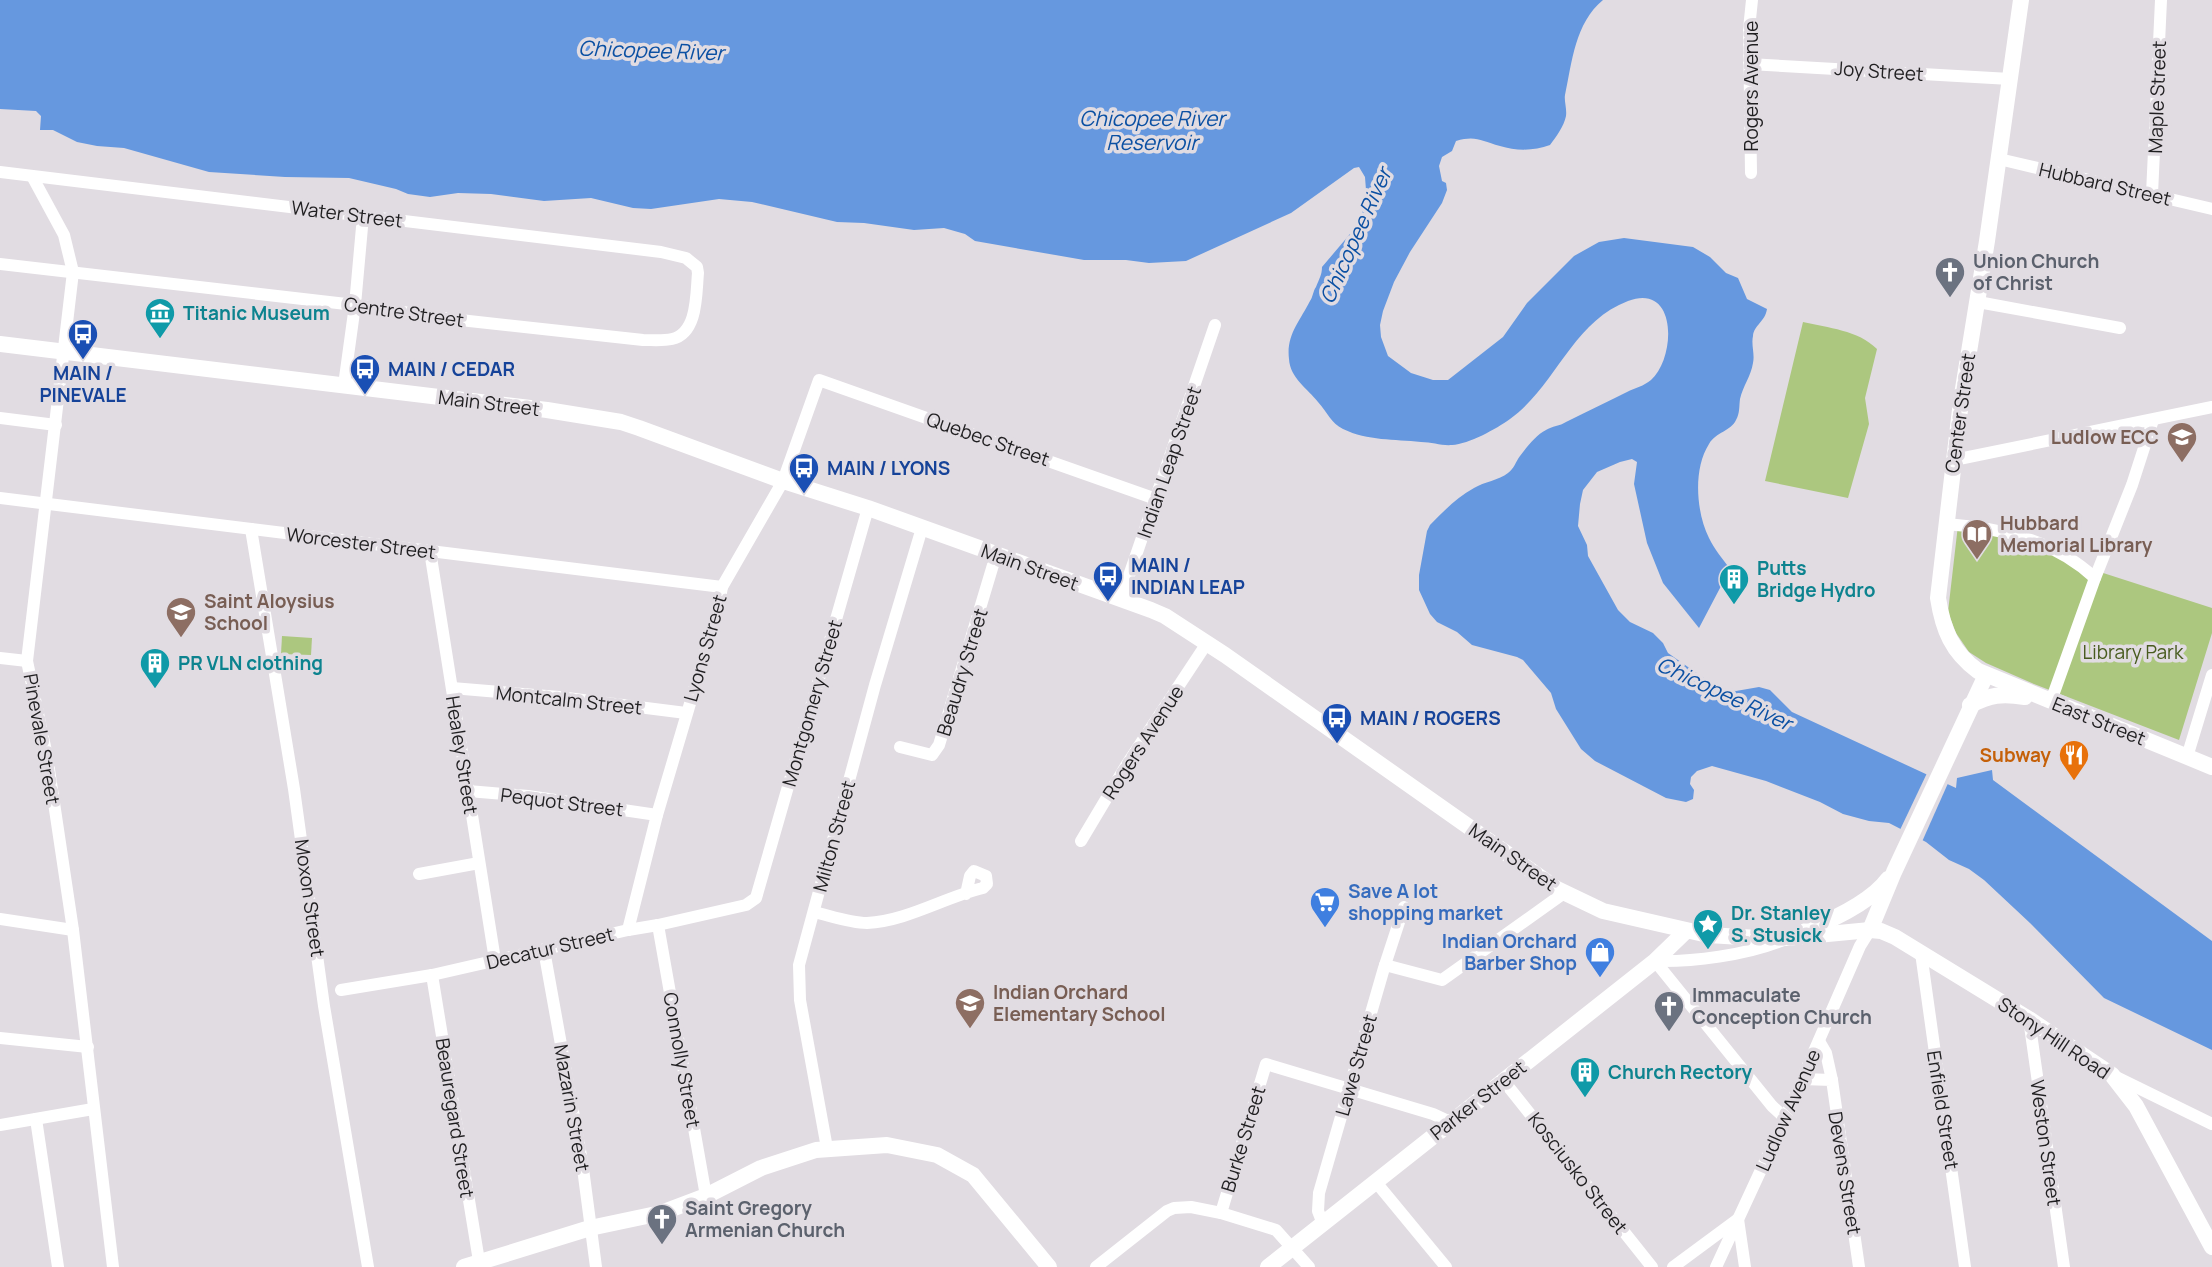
<svg xmlns="http://www.w3.org/2000/svg" width="2212" height="1267" viewBox="0 0 2212 1267" font-family="Manrope,sans-serif">
  <rect width="100%" height="100%" fill="#e1dce2"/>
  <!-- green -->
  <g fill="#acc77f">
    <path d="M1803,322C1828,328 1858,330 1877,349L1865,398L1869,424L1848,498L1765,481Z"/>
    <path d="M1958,525L2028,539L2097,571L2212,608V633L2179,740L2034,684L1986,663L1969,652L1956,633L1948,612Z"/>
    <path d="M282,636L312,638L311,655L281,654Z"/>
  </g>
  <!-- water -->
  <path fill="#6698df" d="M0,0H1603C1575,23 1572,62 1565,95C1564,101 1567,109 1566,116C1564,126 1556,137 1550,145C1534,151 1516,151 1500,146C1481,141 1476,135 1456,141L1452,151L1442,157L1439,166L1442,181L1446,183L1447,190L1442,203L1410,252L1394,282L1383,311L1380,325L1381,337L1388,356L1411,373L1433,380H1448L1503,337L1527,303L1574,256L1599,242L1624,238L1693,247L1710,257L1726,273L1738,278L1747,299L1767,309C1765,322 1754,325 1753,336C1751,345 1755,354 1753,363C1751,376 1743,386 1740,399C1739,406 1740,413 1736,420C1731,431 1716,432 1709,444C1693,469 1696,512 1709,538C1714,549 1723,559 1730,569L1699,628L1663,583L1647,543L1634,484L1637,462L1632,459L1620,462L1597,472L1583,490L1580,504L1578,526L1587,545L1588,556L1618,610L1630,622L1653,633L1663,643L1668,653L1708,681L1728,690L1736,691L1759,687L1770,690L1792,712L1956,788L1957,778L1992,770L1993,780L2212,941V1050L2104,998L2030,923L1984,880L1969,869L1949,860L1926,842L1889,823L1869,821L1843,814L1820,802L1766,781L1712,766L1697,771L1691,777L1690,784L1694,790L1693,799L1686,802L1666,798L1595,761L1581,749L1556,709L1551,693L1523,660L1517,657L1472,645L1457,632L1437,622L1430,614L1419,590V575L1427,531L1430,525C1444,511 1457,497 1474,488C1484,482 1499,480 1508,473C1514,469 1516,461 1520,456C1527,447 1536,435 1546,430C1552,426 1560,426 1566,422C1586,412 1607,402 1627,392C1635,388 1644,386 1651,380C1676,358 1678,282 1628,301C1572,322 1556,386 1510,419C1496,429 1469,444 1452,445C1442,446 1432,442 1421,442C1394,439 1368,441 1343,429C1331,423 1327,412 1318,402C1308,389 1290,378 1289,359C1286,335 1300,321 1310,301C1313,297 1313,291 1316,287C1319,279 1322,275 1322,267L1361,221L1366,190L1365,177L1359,167L1354,168L1291,213L1186,261L1149,263L1126,260H1084L975,241L965,234L944,228L914,230L864,223L837,222L752,202L719,199L651,209L633,208L591,198L544,201L491,194L458,193L430,197L408,194L396,189L349,178L285,177L209,172L124,148L97,146L77,142L53,130H40L41,116L36,111L0,109Z"/>
  <!-- pier -->
  <path fill="#e1dce2" d="M1928,771L1949,781L1921,844L1899,832Z"/>
  <g fill="none" stroke-linecap="round" stroke-linejoin="round">
    <!-- minor -->
    <g stroke="#fff" stroke-width="12">
      <path d="M1749,64L2010,79"/>
      <path d="M1999,159L2212,209"/>
      <path d="M0,172L661,252L686,258L697,267L698,273C696,294 698,333 672,339C663,341 653,340 643,340L451,319L355,305L0,264"/>
      <path d="M1751,173L1749,29L1752,0"/>
      <path d="M32,176L64,235L73,272L27,661L47,756L73,930L113,1267"/>
      <path d="M2152,194L2161,0"/>
      <path d="M1978,302L2120,328"/>
      <path d="M344,385L355,305L363,216"/>
      <path d="M0,418L56,425"/>
      <path d="M1954,460L2212,407"/>
      <path d="M0,498L722,587"/>
      <path d="M1945,524C2000,528 2053,539 2095,578"/>
      <path d="M251,529L294,789L324,1006L368,1267"/>
      <path d="M430,551L495,960"/>
      <path d="M1121,599L1215,325"/>
      <path d="M0,658L27,661"/>
      <path d="M452,688L559,697L686,713"/>
      <path d="M2051,701L2095,578L2132,485L2153,420"/>
      <path d="M900,747L932,755L939,745L996,555"/>
      <path d="M2187,757L2212,675"/>
      <path d="M468,791L528,796L657,815"/>
      <path d="M1081,841L1127,764L1207,643"/>
      <path d="M419,874L479,863"/>
      <path d="M814,912C831,916 850,923 867,923C907,921 945,897 983,888L987,884L986,876L974,871L970,876L966,894"/>
      <path d="M0,919L73,930"/>
      <path d="M658,925L706,1196"/>
      <path d="M628,930L657,815L718,609L722,587L783,481L819,380L1156,499"/>
      <path d="M544,950L582,1161L596,1267"/>
      <path d="M1921,953L1965,1267"/>
      <path d="M1655,961L1772,1106L1785,1118"/>
      <path d="M1655,961C1693,962 1746,955 1781,941"/>
      <path d="M1385,965L1442,980L1564,893"/>
      <path d="M432,975L479,1261"/>
      <path d="M341,990L432,975L628,930L658,925L746,905L756,898L868,508"/>
      <path d="M2029,1019L2064,1267"/>
      <path d="M0,1038L88,1047"/>
      <path d="M1819,1041L1826,1053L1832,1080"/>
      <path d="M2116,1077L2212,1124"/>
      <path d="M1802,1079L1832,1080L1859,1267"/>
      <path d="M1503,1080L1652,1267"/>
      <path d="M36,1119L58,1267"/>
      <path d="M0,1125L93,1109"/>
      <path d="M827,1148L800,1000L799,965L875,685L922,528"/>
      <path d="M1375,1181L1446,1267"/>
      <path d="M1221,1213L1266,1064L1433,1114L1450,1122"/>
      <path d="M1323,1224L1318,1211L1319,1193L1384,968L1404,907"/>
      <path d="M1096,1267L1167,1211L1174,1208L1191,1207L1221,1213L1276,1230L1309,1267"/>
      <path d="M1673,1267L1738,1219L1745,1267"/>
      <path d="M1716,1267L1785,1118L1860,946L1870,930"/>
    </g>
    <!-- major -->
    <g stroke="#fff" stroke-width="16">
      <path d="M2021,0L1987,241L1961,401L1938,598C1943,630 1952,652 1978,671L2212,767"/>
      <path d="M0,344L547,410L621,422L639,428L783,481L868,508L1151,610L1165,616L1225,655L1557,889L1603,911L1708,935L1775,939L1870,930L1881,931L1895,937L2029,1019L2112,1075L2136,1106L2212,1247"/>
      <path d="M1970,705C1991,695 2001,693 2025,697"/>
      <path d="M1807,930C1834,919 1871,902 1888,879"/>
      <path d="M1870,930L1894,872L1986,675"/>
      <path d="M464,1267L590,1228L661,1213L706,1196L761,1168L816,1150L887,1145L937,1155L973,1175L1049,1267"/>
      <path d="M1268,1267L1655,961L1686,931"/>
    </g>
  </g>
  <!-- icons -->
  <defs>
    <g id="church-pin" transform="scale(1.575)"><path d="M0 17L-7.5 6A9.5 9.5 0 1 1 7.5 6Z" fill="#6b7280" stroke="#e1dce2"/><path d="M-1.2-6h2.4v3.5h3.3v2.4h-3.3V6h-2.4V-.1h-3.3v-2.4h3.3Z" fill="#fff"/></g>
    <g id="museum-pin" transform="scale(1.575)"><path d="M0 17L-7.5 6A9.5 9.5 0 1 1 7.5 6Z" fill="#0f9aa8" stroke="#e1dce2"/><path d="M0-6L6-3V-2H-6V-3ZM-5-1h2V3h-2ZM-1-1h2V3h-2ZM3-1h2V3H3ZM-6 4H6V6H-6Z" fill="#fff"/></g>
    <g id="bus-pin" transform="scale(1.575)"><path d="M0 17L-7.5 6A9.5 9.5 0 1 1 7.5 6Z" fill="#1a4fb4" stroke="#e1dce2"/><path d="M-5-6H5V4H4V6H2V4H-2V6H-4V4H-5ZM-3.5-4V0h7V-4ZM-3.5 1.2v1.5H-2V1.2ZM2 1.2v1.5H3.5V1.2Z" fill="#fff"/></g>
    <g id="school-pin" transform="scale(1.575)"><path d="M0 17L-7.5 6A9.5 9.5 0 1 1 7.5 6Z" fill="#8d6e63" stroke="#e1dce2"/><path d="M0-5L7-2L0 1L-7-2ZM-4 1L0 2.5L4 1V4Q0 6-4 4Z" fill="#fff"/></g>
    <g id="library-pin" transform="scale(1.575)"><path d="M0 17L-7.5 6A9.5 9.5 0 1 1 7.5 6Z" fill="#8d6e63" stroke="#e1dce2"/><path d="M-6-4Q-3-5.5-.7-3.5V5Q-3 3-6 4ZM6-4Q3-5.5 .7-3.5V5Q3 3 6 4Z" fill="#fff"/></g>
    <g id="building-pin" transform="scale(1.575)"><path d="M0 17L-7.5 6A9.5 9.5 0 1 1 7.5 6Z" fill="#0f9aa8" stroke="#e1dce2"/><path d="M-4-6H4V6H1V3H-1V6H-4ZM-2.5-4.3h1.7v1.8h-1.7ZM.8-4.3h1.7v1.8H.8ZM-2.5-1h1.7V.8h-1.7ZM.8-1h1.7V.8H.8Z" fill="#fff"/></g>
    <g id="restaurant-pin" transform="scale(1.575)"><path d="M0 17L-7.5 6A9.5 9.5 0 1 1 7.5 6Z" fill="#e8710a" stroke="#e1dce2"/><path d="M-5-6h1v4h1v-4h1v4h1v-4h1v5L-1.5 .5V6h-2V.5L-5-1ZM5-6V6H3V1.5H1.5Q1.5-4 5-6Z" fill="#fff"/></g>
    <g id="supermarket-pin" transform="scale(1.575)"><path d="M0 17L-7.5 6A9.5 9.5 0 1 1 7.5 6Z" fill="#3f7fe0" stroke="#e1dce2"/><path d="M-6-5.5h2.5l.6 2H6L4.5 2H-2.5L-4.4-4H-6ZM-1.5 3.2a1.3 1.3 0 1 0 .1 0ZM3 3.2a1.3 1.3 0 1 0 .1 0Z" fill="#fff"/></g>
    <g id="sight-pin" transform="scale(1.575)"><path d="M0 17L-7.5 6A9.5 9.5 0 1 1 7.5 6Z" fill="#0f9aa8" stroke="#e1dce2"/><path d="M0-6L1.8-2.2L6-1.7L2.9 1.2L3.7 5.4L0 3.3L-3.7 5.4L-2.9 1.2L-6-1.7L-1.8-2.2Z" fill="#fff"/></g>
    <g id="shop-pin" transform="scale(1.575)"><path d="M0 17L-7.5 6A9.5 9.5 0 1 1 7.5 6Z" fill="#3f7fe0" stroke="#e1dce2"/><path d="M-5-2.5h2.3a2.7 3.5 0 0 1 5.4 0H5L5.5 6h-11ZM-1.5-2.5h3a1.5 2.3 0 0 0-3 0Z" fill="#fff"/></g>
  </defs>
  <g fill-rule="evenodd">
    <use href="#church-pin" x="1950" y="272"/>
    <use href="#museum-pin" x="160" y="313"/>
    <use href="#bus-pin" x="83" y="334"/>
    <use href="#bus-pin" x="365" y="369"/>
    <use href="#school-pin" x="2182" y="437"/>
    <use href="#bus-pin" x="804" y="468"/>
    <use href="#library-pin" x="1977" y="534"/>
    <use href="#bus-pin" x="1108" y="576"/>
    <use href="#building-pin" x="1734" y="579"/>
    <use href="#school-pin" x="181" y="612"/>
    <use href="#building-pin" x="155" y="663"/>
    <use href="#bus-pin" x="1337" y="718"/>
    <use href="#restaurant-pin" x="2074" y="755"/>
    <use href="#supermarket-pin" x="1325" y="902"/>
    <use href="#sight-pin" x="1708" y="924"/>
    <use href="#shop-pin" x="1600" y="952"/>
    <use href="#school-pin" x="970" y="1003"/>
    <use href="#church-pin" x="1669" y="1006"/>
    <use href="#building-pin" x="1585" y="1072"/>
    <use href="#church-pin" x="662" y="1219"/>
  </g>
  <g text-anchor="middle" stroke-width="7" stroke-linejoin="round" paint-order="stroke">
    <!-- street labels -->
    <g font-size="19" fill="#201f21" stroke="#e1dce2">
      <text transform="translate(1879 71) rotate(4)" y="7">Joy Street</text>
      <text transform="translate(1751 86) rotate(-90)" y="7">Rogers Avenue</text>
      <text transform="translate(2157 97) rotate(-88)" y="7">Maple Street</text>
      <text transform="translate(2105 184) rotate(13)" y="7">Hubbard Street</text>
      <text transform="translate(347 214) rotate(7)" y="7">Water Street</text>
      <text transform="translate(404 312) rotate(8)" y="7">Centre Street</text>
      <text transform="translate(489 403) rotate(7)" y="7">Main Street</text>
      <text transform="translate(1960 413) rotate(-82)" y="7">Center Street</text>
      <text transform="translate(988 439) rotate(19)" y="7">Quebec Street</text>
      <text transform="translate(1169 462) rotate(-71)" y="7">Indian Leap Street</text>
      <text transform="translate(361 543) rotate(7)" y="7">Worcester Street</text>
      <text transform="translate(1030 567) rotate(20)" y="7">Main Street</text>
      <text transform="translate(705 648) rotate(-74)" y="7">Lyons Street</text>
      <text transform="translate(962 672) rotate(-73)" y="7">Beaudry Street</text>
      <text transform="translate(569 700) rotate(6)" y="7">Montcalm Street</text>
      <text transform="translate(812 703) rotate(-74)" y="7">Montgomery Street</text>
      <text transform="translate(2099 721) rotate(22)" y="7">East Street</text>
      <text transform="translate(42 739) rotate(80)" y="7">Pinevale Street</text>
      <text transform="translate(1143 742) rotate(-57)" y="7">Rogers Avenue</text>
      <text transform="translate(462 755) rotate(81)" y="7">Healey Street</text>
      <text transform="translate(562 802) rotate(7)" y="7">Pequot Street</text>
      <text transform="translate(834 836) rotate(-75)" y="7">Milton Street</text>
      <text transform="translate(1513 857) rotate(35)" y="7">Main Street</text>
      <text transform="translate(310 898) rotate(82)" y="7">Moxon Street</text>
      <text transform="translate(550 948) rotate(-13)" y="7">Decatur Street</text>
      <text transform="translate(2054 1038) rotate(34)" y="7">Stony Hill Road</text>
      <text transform="translate(682 1060) rotate(80)" y="7">Connolly Street</text>
      <text transform="translate(1356 1065) rotate(-74)" y="7">Lawe Street</text>
      <text transform="translate(1478 1100) rotate(-38)" y="7">Parker Street</text>
      <text transform="translate(572 1108) rotate(80)" y="7">Mazarin Street</text>
      <text transform="translate(1788 1110) rotate(-66)" y="7">Ludlow Avenue</text>
      <text transform="translate(1943 1110) rotate(81)" y="7">Enfield Street</text>
      <text transform="translate(455 1118) rotate(81)" y="7">Beauregard Street</text>
      <text transform="translate(1243 1139) rotate(-73)" y="7">Burke Street</text>
      <text transform="translate(2046 1143) rotate(82)" y="7">Weston Street</text>
      <text transform="translate(1578 1173) rotate(52)" y="7">Kosciusko Street</text>
      <text transform="translate(1845 1173) rotate(81)" y="7">Devens Street</text>
    </g>
    <!-- worship labels -->
    <g font-size="19" font-weight="bold" fill="#5b616d" stroke="#e1dce2" text-anchor="start">
      <text x="1973" y="268">Union Church<tspan x="1973" dy="22">of Christ</tspan></text>
      <text x="1692" y="1002">Immaculate<tspan x="1692" dy="22">Conception Church</tspan></text>
      <text x="685" y="1215">Saint Gregory<tspan x="685" dy="22">Armenian Church</tspan></text>
    </g>
    <!-- culture labels -->
    <g font-size="19" font-weight="bold" fill="#0d838f" stroke="#e1dce2" text-anchor="start">
      <text x="183" y="320">Titanic Museum</text>
      <text x="1757" y="575">Putts<tspan x="1757" dy="22">Bridge Hydro</tspan></text>
      <text x="178" y="670">PR VLN clothing</text>
      <text x="1731" y="920">Dr. Stanley<tspan x="1731" dy="22">S. Stusick</tspan></text>
      <text x="1608" y="1079">Church Rectory</text>
    </g>
    <!-- transit labels -->
    <g font-size="19" font-weight="bold" fill="#164399" stroke="#e1dce2" text-anchor="start">
      <text x="388" y="376">MAIN / CEDAR</text>
      <text x="83" y="380" text-anchor="middle">MAIN /<tspan x="83" dy="22">PINEVALE</tspan></text>
      <text x="827" y="475">MAIN / LYONS</text>
      <text x="1131" y="572">MAIN /<tspan x="1131" dy="22">INDIAN LEAP</tspan></text>
      <text x="1360" y="725">MAIN / ROGERS</text>
    </g>
    <!-- education labels -->
    <g font-size="19" font-weight="bold" fill="#785e54" stroke="#e1dce2" text-anchor="start">
      <text x="2159" y="444" text-anchor="end">Ludlow ECC</text>
      <text x="2000" y="530">Hubbard<tspan x="2000" dy="22">Memorial Library</tspan></text>
      <text x="204" y="608">Saint Aloysius<tspan x="204" dy="22">School</tspan></text>
      <text x="993" y="999">Indian Orchard<tspan x="993" dy="22">Elementary School</tspan></text>
    </g>
    <!-- park labels -->
    <g font-size="19" fill="#485b1f" stroke="#e1dce2">
      <text x="2133" y="659">Library Park</text>
    </g>
    <!-- food labels -->
    <g font-size="19" font-weight="bold" fill="#c56008" stroke="#e1dce2" text-anchor="end">
      <text x="2051" y="762">Subway</text>
    </g>
    <!-- shop labels -->
    <g font-size="19" font-weight="bold" fill="#366cbe" stroke="#e1dce2" text-anchor="start">
      <text x="1348" y="898">Save A lot<tspan x="1348" dy="22">shopping market</tspan></text>
      <text x="1577" y="948" text-anchor="end">Indian Orchard<tspan x="1577" dy="22">Barber Shop</tspan></text>
    </g>
    <!-- water labels -->
    <g font-size="21" font-style="italic" fill="#0b50a3" stroke="#e1dce2">
      <text transform="translate(651 51) rotate(2)" y="7">Chicopee River</text>
      <text x="1152" y="126">Chicopee River<tspan x="1152" dy="24">Reservoir</tspan></text>
      <text transform="translate(1356 236) rotate(-66)" y="7">Chicopee River</text>
      <text transform="translate(1724 694) rotate(25)" y="7">Chicopee River</text>
    </g>
  </g>
</svg>
